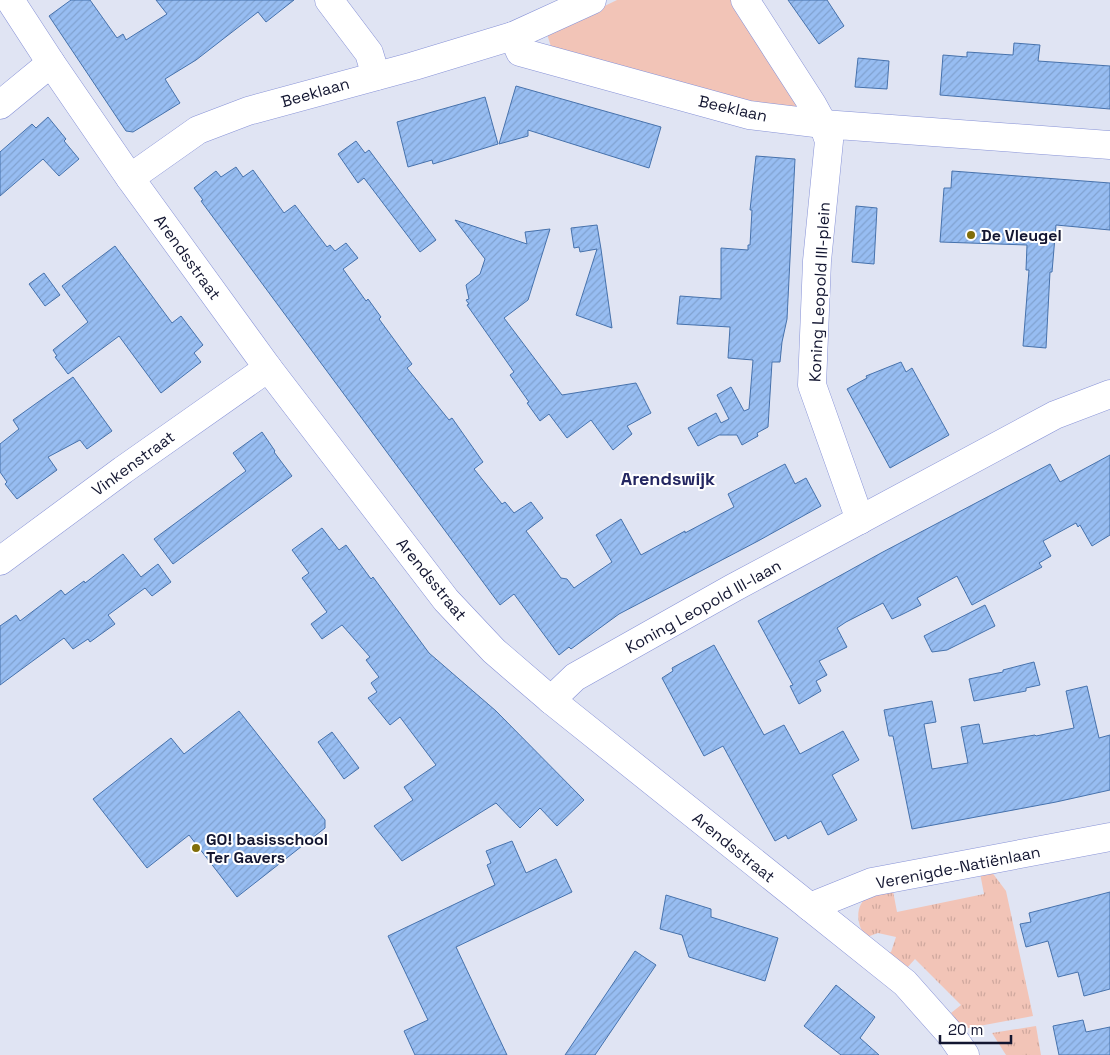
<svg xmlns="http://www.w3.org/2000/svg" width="1110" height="1055" viewBox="0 0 1110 1055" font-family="'Space Grotesk',sans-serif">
  <defs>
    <pattern id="grass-tufts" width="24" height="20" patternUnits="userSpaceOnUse" patternTransform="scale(1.25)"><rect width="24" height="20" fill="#f2c4b7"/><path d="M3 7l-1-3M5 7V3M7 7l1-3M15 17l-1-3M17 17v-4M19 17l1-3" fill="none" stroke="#cfa89e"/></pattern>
    <pattern id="building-hatch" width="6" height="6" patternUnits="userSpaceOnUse" patternTransform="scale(1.25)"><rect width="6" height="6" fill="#97bdf2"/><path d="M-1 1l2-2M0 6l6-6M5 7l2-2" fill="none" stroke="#81a2d0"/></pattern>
  </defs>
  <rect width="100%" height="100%" fill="#e0e4f3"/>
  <!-- grass -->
  <g fill="url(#grass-tufts)">
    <path d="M991,871L1006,891L1033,1016L963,1029L951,1013L961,1005L915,959L906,969L887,952H891L896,937L878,933L867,937C856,927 854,904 869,896C876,893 886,892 893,891L897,912L984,894L980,873Z"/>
    <path d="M1036,1026L1041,1055H1006L992,1033Z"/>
  </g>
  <!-- park -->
  <path fill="#f2c4b7" d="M617,0H731L799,100L797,107L792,112L553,53L547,34Z"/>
  <!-- building -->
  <g fill="url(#building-hatch)" stroke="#4772ac">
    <path d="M71,0H90L117,38L123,34L126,40L167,14L156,0H294L266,22L258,12L196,60L165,79L180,103L133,132L126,131L49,16Z"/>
    <path d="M788,0H827L844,26L819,44Z"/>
    <path d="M1014,43L1040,45L1038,61L1110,66V109L940,95L943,55L967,57V52L1013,55Z"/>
    <path d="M858,58L889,61L887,89L855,87Z"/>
    <path d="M516,86L661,127L649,168L528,130V136L499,144Z"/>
    <path d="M485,97L498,144L433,164L432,160L408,167L397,122Z"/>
    <path d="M48,117L66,139L64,141L79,159L59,176L43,159L0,196V152L32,124L36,128Z"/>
    <path d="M356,141L365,153L369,150L436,240L420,252L364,178L358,183L338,154Z"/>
    <path d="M756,156L795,159L787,319L782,342L780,362H772L768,427L757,433L758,436L742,445L737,435H719L698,446L688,428L716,413L721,423L729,419L717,395L731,387L744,411L749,409L753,360L728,358L730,327L677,324L680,296L721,299V248L748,250V245H750L752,210H750Z"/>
    <path d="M236,167L243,177L253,170L284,213L295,205L327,247L330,245L335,251L346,243L358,258L343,269L366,301L368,299L381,317L379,319L412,364L407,368L449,420L452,418L483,462L474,469L502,504L505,502L514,513L531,502L543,518L526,531L561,578L567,579L574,588L612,562L596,535L621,519L641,555L685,531V533L734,507L728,494L785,464L795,484L806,478L821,506L758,541L619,614L571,649L569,647L559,655L514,594L500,605L201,201L203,200L194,188L216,171L221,177Z"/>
    <path d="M952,171L1110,183V230L1056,225L1052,272H1050L1046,348L1023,346L1029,270H1026L1027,245L940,242L944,188H951Z"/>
    <path d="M856,206L877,208L874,264L852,262Z"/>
    <path d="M455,220L527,244L525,232L550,229L528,300L504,318L562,395L636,383L651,413L627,426L632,434L613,450L591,420L567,438L549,414L540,421L527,403L529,402L510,375L514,372L467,305L469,304L466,300L469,299L466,285L480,274L485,259Z"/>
    <path d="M597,225L601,249L612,328L576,315L597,249L580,252L579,247L574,248L571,228Z"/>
    <path d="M115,246L172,323L181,316L203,345L194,353L201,362L161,393L119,336L68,374L55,357L57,356L53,350L88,322L62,286Z"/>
    <path d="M44,273L60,295L45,306L29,284Z"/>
    <path d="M901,362L906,372L912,368L949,435L890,468L847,389L867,378L866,376Z"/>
    <path d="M73,377L112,431L87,449L80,440L48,457L57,470L17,499L5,484L7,482L0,472V444L19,429L13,420Z"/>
    <path d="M262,432L275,451L274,452L292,476L173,564L154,539L246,471L233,453Z"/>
    <path d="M1110,455V535L1092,546L1080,525L1078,527L1076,523L1043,541L1051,556L1039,563L1042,567L972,605L957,576L917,598L921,605L901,615L892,619L883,603L846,622L837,628L847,647L819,661L827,675L816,681L821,691L799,704L790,686L793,685L758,621L881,553L1050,464L1060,482Z"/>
    <path d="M322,528L339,550L346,545L371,579L373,577L429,653L496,711L584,800L557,826L540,808L520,828L496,803L402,861L374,826L413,800L404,787L436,765L400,717L390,725L368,698L377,692L371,683L379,677L366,660L370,657L342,625L322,639L311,624L327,612L302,578L309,573L292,550Z"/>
    <path d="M123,554L141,577L158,564L171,582L152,596L145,588L108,615L115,624L90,642L88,639L73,649L64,638L0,685V626L16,615L20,621L61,590L65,595L84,581L85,583Z"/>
    <path d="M985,605L995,626L947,650L932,652L924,636Z"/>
    <path d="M714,645L764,735L784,725L800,754L843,731L859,760L832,775L857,820L828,835L821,821L788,839L786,835L775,841L723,746L704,756L662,678L673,671L672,668Z"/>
    <path d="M1034,662L1040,685L1026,688V691L974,701L969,679L1003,672V670Z"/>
    <path d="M1087,686L1099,738L1110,735V790L1056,802L912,829L893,736H889L884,710L932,701L936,722L924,724L932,769L968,763L961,727L979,724L983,744L1035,735L1036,736L1074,728L1066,691Z"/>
    <path d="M239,711L325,820V828L237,897L189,835L147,868L93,799L171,738L184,754Z"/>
    <path d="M332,732L359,768L344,779L318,742Z"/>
    <path d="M512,841L526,873L556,859L572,892L456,947L507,1055H415L404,1031L428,1020L388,936L495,885L487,865L491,863L486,851Z"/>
    <path d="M1110,892V989L1084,996L1078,972L1058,977L1048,941L1026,947L1020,924L1031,922L1029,913Z"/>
    <path d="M666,895L711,909V917L778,938L765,981L689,957L682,935L660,929Z"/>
    <path d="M635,951L656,965L595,1055H565Z"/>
    <path d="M836,985L875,1017L860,1038L879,1055H841L804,1026Z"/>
    <path d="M1083,1020L1086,1032L1110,1027V1055H1059L1053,1026Z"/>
  </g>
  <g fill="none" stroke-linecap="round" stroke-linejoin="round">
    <!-- minor casing -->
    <g stroke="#8792d7" stroke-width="29">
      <g id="minor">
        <path d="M10,0L51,63L130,178L268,368L446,600L494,651L551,700L905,983L952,1036L965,1055"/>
        <path d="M329,0L369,53L376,76"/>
        <path d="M513,36L520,52L749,115L823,124L812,104L745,0"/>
        <path d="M0,105L51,63"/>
        <path d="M130,178L198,130L248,111L414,66L513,36L592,0"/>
        <path d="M860,520L812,385L817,261L829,141L823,124L1110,145"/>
        <path d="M0,561L123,470L268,368"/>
        <path d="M551,700L575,677L733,588L1055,415L1110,394"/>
        <path d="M810,907L872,882L1110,837"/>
      </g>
    </g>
    <!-- minor -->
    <use href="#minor" stroke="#fff" stroke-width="28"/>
  </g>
  <!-- markers -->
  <g fill="#816e0a" stroke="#fff" stroke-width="2">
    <circle cx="971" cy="235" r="5"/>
    <circle cx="196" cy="848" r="5"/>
  </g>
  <g text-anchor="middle" stroke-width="4" stroke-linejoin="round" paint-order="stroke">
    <!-- street labels -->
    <g font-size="16" fill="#131631" stroke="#fff">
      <text transform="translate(315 92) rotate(-16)" y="6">Beeklaan</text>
      <text transform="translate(733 108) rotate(13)" y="6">Beeklaan</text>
      <text transform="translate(188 257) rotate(54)" y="6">Arendsstraat</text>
      <text transform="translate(819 292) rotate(-87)" y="6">Koning Leopold III-plein</text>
      <text transform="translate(133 463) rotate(-36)" y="6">Vinkenstraat</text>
      <text transform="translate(432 579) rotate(51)" y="6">Arendsstraat</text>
      <text transform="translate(703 606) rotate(-29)" y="6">Koning Leopold III-laan</text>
      <text transform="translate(734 847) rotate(39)" y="6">Arendsstraat</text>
      <text transform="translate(958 867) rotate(-11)" y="6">Verenigde-Natiënlaan</text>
    </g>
    <!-- poi labels -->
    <g font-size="16" font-weight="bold" fill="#131631" stroke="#fff" text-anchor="start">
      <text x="981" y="241">De Vleugel</text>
      <text x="206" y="845">GO! basisschool<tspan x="206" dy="18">Ter Gavers</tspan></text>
    </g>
    <!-- neighbourhood labels -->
    <g font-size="18" font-weight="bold" fill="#242762" stroke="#fff">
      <text x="668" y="485">Arendswijk</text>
    </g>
  </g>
  <!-- scale -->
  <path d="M940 1035v8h71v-8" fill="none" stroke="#131631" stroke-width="2.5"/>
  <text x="948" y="1035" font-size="15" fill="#131631" stroke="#ffffff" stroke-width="4" paint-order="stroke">20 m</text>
</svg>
